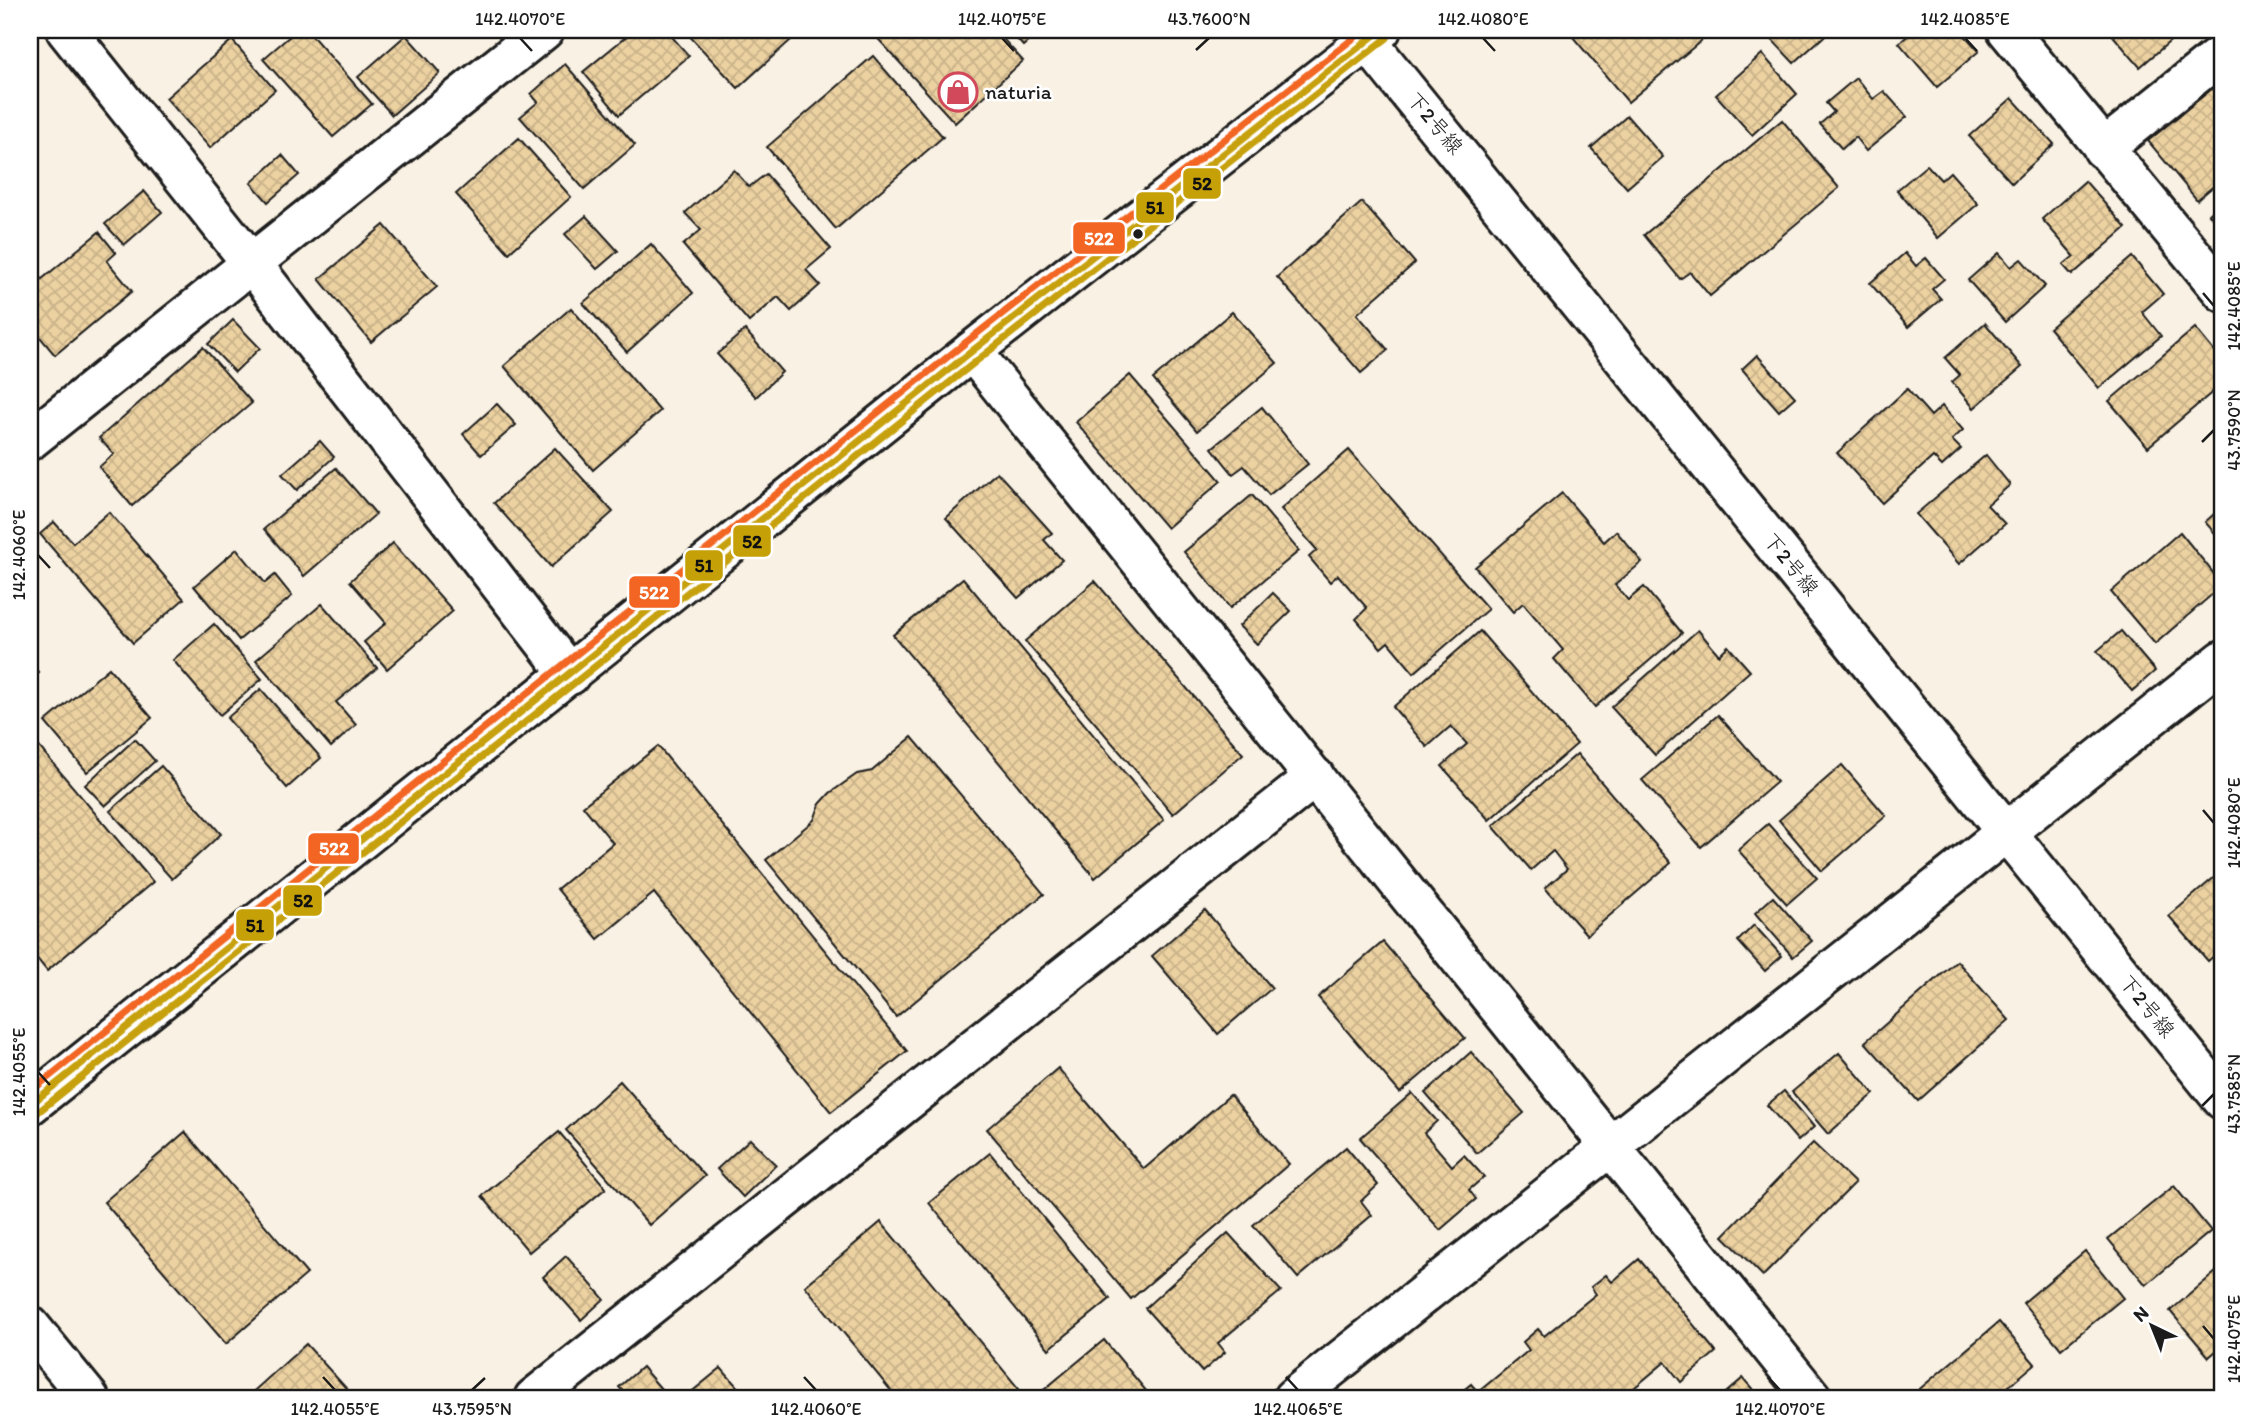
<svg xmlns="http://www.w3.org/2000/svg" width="2253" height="1428" viewBox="0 0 2253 1428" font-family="Itim,'Klee One',sans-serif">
  <defs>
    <pattern id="building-cross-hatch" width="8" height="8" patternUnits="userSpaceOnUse" patternTransform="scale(1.75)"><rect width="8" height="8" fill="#ecd1a1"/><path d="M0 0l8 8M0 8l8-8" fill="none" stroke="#cab38a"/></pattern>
  </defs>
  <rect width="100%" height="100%" fill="#f9f1e3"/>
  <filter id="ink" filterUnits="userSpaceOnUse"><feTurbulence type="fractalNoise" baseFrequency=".0143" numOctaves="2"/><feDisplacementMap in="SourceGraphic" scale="14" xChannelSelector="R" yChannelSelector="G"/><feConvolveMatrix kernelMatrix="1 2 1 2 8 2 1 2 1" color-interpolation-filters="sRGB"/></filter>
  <g filter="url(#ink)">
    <!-- building -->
    <g fill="url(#building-cross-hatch)" stroke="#1c1c1c" stroke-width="2">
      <path d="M297,30H307L372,104L333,137L263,59Z"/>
      <path d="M634,30H666L689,56L619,115L583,72Z"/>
      <path d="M684,30H802L738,88Z"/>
      <path d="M870,30H995L1023,61L955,123Z"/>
      <path d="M1009,30H1041L1023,46Z"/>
      <path d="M1567,30H1714L1628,102Z"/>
      <path d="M1763,30H1831L1794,63Z"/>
      <path d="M1915,30H1960L1979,51L1937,87L1899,43Z"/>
      <path d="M2108,30H2183L2140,67Z"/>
      <path d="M406,35L440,73L392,115L358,77Z"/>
      <path d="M232,40L275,90L210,148L166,98Z"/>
      <path d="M1762,54L1797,94L1752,135L1716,95Z"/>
      <path d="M873,56L943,137L836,229L767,147Z"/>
      <path d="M565,64L635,145L584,189L520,117L538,102L531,94Z"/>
      <path d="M1856,78L1873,99L1884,91L1907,117L1866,151L1855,137L1842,149L1820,124L1834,112L1826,103Z"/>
      <path d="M2220,82L2223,86V178L2197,200L2148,141Z"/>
      <path d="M2012,98L2054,144L2012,183L1969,136Z"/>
      <path d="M1627,116L1663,157L1627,188L1591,148Z"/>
      <path d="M1782,120L1839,188L1710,296L1690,272L1680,279L1644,235Z"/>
      <path d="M519,138L571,197L509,253L456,194Z"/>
      <path d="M282,155L299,175L268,202L251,183Z"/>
      <path d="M1927,165L1941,180L1950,172L1978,204L1938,238L1897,190Z"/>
      <path d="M734,170L749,187L766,174L831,249L806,270L820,285L791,311L778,297L749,322L683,245L701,230L685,213Z"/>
      <path d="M2085,181L2126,228L2072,275L2063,265L2074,256L2042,219Z"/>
      <path d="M144,191L162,212L124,245L105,224Z"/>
      <path d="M1362,202L1415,263L1357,314L1388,350L1361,373L1277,277Z"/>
      <path d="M2223,202V230L2209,214Z"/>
      <path d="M586,216L618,251L597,269L565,234Z"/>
      <path d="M384,225L437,287L371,342L319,279Z"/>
      <path d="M99,232L116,253L107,261L132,291L55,355L30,325V289Z"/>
      <path d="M651,244L693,293L627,352L583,303Z"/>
      <path d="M1905,253L1916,266L1926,258L1944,279L1932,289L1941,299L1908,327L1870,283Z"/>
      <path d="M1999,253L2011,267L2021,259L2045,286L2005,322L1968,280Z"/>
      <path d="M2132,257L2163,294L2142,312L2161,336L2099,388L2049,328Z"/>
      <path d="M571,308L660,411L593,470L504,366Z"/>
      <path d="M1232,312L1277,363L1197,431L1153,379Z"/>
      <path d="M233,320L260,348L235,372L208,344Z"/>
      <path d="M1985,323L2022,367L1974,408L1952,382L1960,375L1945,358Z"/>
      <path d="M2195,328L2223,362V383L2148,447L2109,401Z"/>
      <path d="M745,330L782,372L756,397L717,354Z"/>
      <path d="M203,347L252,403L132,506L99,467L114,454L99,438Z"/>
      <path d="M1757,355L1795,397L1779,411L1742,369Z"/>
      <path d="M1130,375L1221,481L1167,528L1076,422Z"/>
      <path d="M1907,389L1931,416L1942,406L1963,430L1952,440L1961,449L1942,466L1933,457L1882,503L1837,453Z"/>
      <path d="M497,404L516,425L481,455L463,434Z"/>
      <path d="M1262,407L1308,464L1269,495L1244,466L1233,474L1212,448Z"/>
      <path d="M320,441L334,457L297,490L282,474Z"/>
      <path d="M555,448L613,512L551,567L494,503Z"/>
      <path d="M1349,450L1488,609L1414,673L1388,642L1381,648L1356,619L1367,608L1338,575L1330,582L1309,557L1317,550L1281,509Z"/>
      <path d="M1986,455L2010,485L1987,505L2005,524L1959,564L1916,514Z"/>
      <path d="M336,468L376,514L304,576L264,529Z"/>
      <path d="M997,472L1052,533L1044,540L1062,560L1018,598L946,518Z"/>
      <path d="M1562,493L1604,542L1616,531L1642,562L1615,585L1628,600L1644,587L1682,633L1595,707L1554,659L1563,650L1523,603L1513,612L1475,567Z"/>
      <path d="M1252,495L1299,551L1230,608L1184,552Z"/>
      <path d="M2223,506V542L2205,522Z"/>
      <path d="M109,512L184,599L133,643L40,534L54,522L73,543Z"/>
      <path d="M2180,532L2223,585L2155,644L2111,592Z"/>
      <path d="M393,543L453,611L387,669L364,642L386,623L350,581Z"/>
      <path d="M237,549L265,583L275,575L292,596L239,640L194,586Z"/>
      <path d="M963,578L1164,820L1095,878L893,635Z"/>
      <path d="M1095,581L1243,754L1173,814L1025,641Z"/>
      <path d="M1273,593L1291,611L1257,644L1239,626Z"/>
      <path d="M322,604L377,668L336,702L356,725L331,747L256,660Z"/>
      <path d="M214,624L262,679L220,715L173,660Z"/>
      <path d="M1698,630L1719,655L1728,646L1750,671L1655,755L1611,707Z"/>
      <path d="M1480,631L1577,744L1489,820L1442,766L1467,744L1451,726L1427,747L1393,707Z"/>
      <path d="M2121,631L2155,671L2132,691L2097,651Z"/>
      <path d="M30,663L39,673L30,681Z"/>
      <path d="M109,668L152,718L87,772L45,722Z"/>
      <path d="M261,689L321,758L287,788L227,718Z"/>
      <path d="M1718,715L1777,782L1701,847L1642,780Z"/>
      <path d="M912,737L1044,894L896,1017L766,860L814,820L820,804L830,793L857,774L872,771Z"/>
      <path d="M135,739L155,761L105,806L85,785Z"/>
      <path d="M35,742L153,882L47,971L30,950V747Z"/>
      <path d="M658,746L907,1051L831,1112L654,893L598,939L557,889L613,843L583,806Z"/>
      <path d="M1577,754L1671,863L1587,935L1545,888L1567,869L1553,851L1531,870L1493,826Z"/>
      <path d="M1842,765L1886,816L1822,871L1779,820Z"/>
      <path d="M161,766L221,834L172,879L110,811Z"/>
      <path d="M1768,824L1817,878L1787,904L1738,850Z"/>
      <path d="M2223,870V948L2208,961L2169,916Z"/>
      <path d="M1773,897L1812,941L1793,957L1755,913Z"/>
      <path d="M1205,910L1272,988L1218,1034L1152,956Z"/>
      <path d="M1754,925L1782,956L1765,971L1738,941Z"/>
      <path d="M1383,942L1465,1038L1400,1093L1318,997Z"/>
      <path d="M1957,961L2009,1020L1918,1101L1865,1042Z"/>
      <path d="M1471,1052L1524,1113L1477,1153L1425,1093Z"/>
      <path d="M1839,1053L1874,1094L1828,1134L1792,1092Z"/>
      <path d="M1058,1068L1144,1169L1230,1095L1289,1164L1131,1299L987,1129Z"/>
      <path d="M620,1081L705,1176L649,1225L566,1130Z"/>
      <path d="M1784,1091L1814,1127L1798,1141L1767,1105Z"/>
      <path d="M1412,1093L1437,1121L1424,1133L1452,1166L1464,1155L1484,1177L1469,1190L1476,1199L1440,1230L1360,1138Z"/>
      <path d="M185,1132L307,1274L226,1344L104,1202Z"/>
      <path d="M559,1132L606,1188L529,1252L482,1196Z"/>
      <path d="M750,1139L776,1165L743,1197L717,1169Z"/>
      <path d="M1813,1143L1855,1183L1763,1276L1723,1236Z"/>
      <path d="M1346,1147L1378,1185L1361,1201L1372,1215L1298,1278L1253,1225Z"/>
      <path d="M990,1153L1110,1299L1049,1349L929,1203Z"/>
      <path d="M2174,1186L2211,1231L2146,1285L2108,1239Z"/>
      <path d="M881,1222L1019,1389L1008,1398H897L805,1286Z"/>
      <path d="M1228,1233L1281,1291L1218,1343L1225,1352L1202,1372L1145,1308Z"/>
      <path d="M2085,1251L2123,1298L2061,1349L2023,1303Z"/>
      <path d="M566,1256L604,1299L581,1320L543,1277Z"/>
      <path d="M1639,1259L1716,1352L1681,1382L1665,1362L1622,1398L1455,1397L1471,1384L1478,1392L1529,1350L1523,1342L1538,1329L1544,1336L1596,1294L1591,1287L1606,1275L1612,1282Z"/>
      <path d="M2223,1266V1345L2209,1357L2170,1311Z"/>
      <path d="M1999,1322L2035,1364L1995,1398H1909Z"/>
      <path d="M1104,1340L1152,1398H1034Z"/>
      <path d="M306,1344L355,1398H246Z"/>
      <path d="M642,1367L669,1398H629L619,1387Z"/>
      <path d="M721,1368L747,1398H684Z"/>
      <path d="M1743,1378L1760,1398H1720Z"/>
    </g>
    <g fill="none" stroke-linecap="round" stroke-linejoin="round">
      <!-- minor casing -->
      <g stroke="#1c1c1c" stroke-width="44">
        <g id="minor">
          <path d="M66,30L253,265L570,675"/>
          <path d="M1358,30L2223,1100"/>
          <path d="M2007,30L2223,292"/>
          <path d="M2103,149L2223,53"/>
          <path d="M972,351L1812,1398"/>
          <path d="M30,440L544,30"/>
          <path d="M30,1105L972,351L1381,30"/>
          <path d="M30,1326L89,1398"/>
          <path d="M534,1398L1315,777"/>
          <path d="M1293,1398L2223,660"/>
        </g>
      </g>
      <!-- minor -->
      <use href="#minor" stroke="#fff" stroke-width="38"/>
      <!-- bus-1 casing -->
      <g stroke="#fff" stroke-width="12">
        <path id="bus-1" d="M30,1105L972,351L1381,30"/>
      </g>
      <!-- bus-2 casing -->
      <g stroke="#fff" stroke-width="12">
        <path id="bus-2" d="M37,1113L979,359L1387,38"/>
      </g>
      <!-- bus-3 casing -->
      <g stroke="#fff" stroke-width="12">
        <path id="bus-3" d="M30,1092L965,343L1364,30"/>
      </g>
      <!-- bus-1 -->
      <use href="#bus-1" stroke="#c6a007" stroke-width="7"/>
      <!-- bus-2 -->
      <use href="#bus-2" stroke="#c6a007" stroke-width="7"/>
      <!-- bus-3 -->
      <use href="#bus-3" stroke="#f26522" stroke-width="7"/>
    </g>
  </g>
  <!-- ticks -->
  <path fill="none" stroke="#1c1c1c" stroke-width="2.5" d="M520,38L532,51M1002,38L1014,51M1483,38L1495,51M1965,38L1977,51M1196,50L1209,38M2203,293L2214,306M2202,442L2214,430M38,555L50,568M2203,810L2214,823M38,1072L50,1085M2202,1106L2214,1094M2203,1326L2214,1339M323,1377L335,1390M804,1377L816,1390M1286,1377L1298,1390M1768,1377L1780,1390M472,1390L485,1378"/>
  <!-- icons -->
  <defs>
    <g id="shop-ring" transform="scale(2.0125)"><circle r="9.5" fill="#fff" stroke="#d1495b" stroke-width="1.5"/><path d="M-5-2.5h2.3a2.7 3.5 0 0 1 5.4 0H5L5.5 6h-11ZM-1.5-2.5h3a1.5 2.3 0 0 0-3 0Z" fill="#d1495b"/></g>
  </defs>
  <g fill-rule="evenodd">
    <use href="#shop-ring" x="958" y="92"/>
  </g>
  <!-- markers -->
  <circle fill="#1c1c1c" stroke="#fff" stroke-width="2.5" cx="1138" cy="234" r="6"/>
  <g text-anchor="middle" stroke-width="5" stroke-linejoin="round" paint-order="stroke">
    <!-- poi labels -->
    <g font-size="21" fill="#1c1c1c" stroke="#fff" text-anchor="start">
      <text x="985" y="99">naturia</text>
    </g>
    <!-- street labels -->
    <g font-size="21" fill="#1c1c1c" stroke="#fff">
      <text transform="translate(1435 123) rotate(50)" y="7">下2号線</text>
      <text transform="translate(1791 564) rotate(51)" y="7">下2号線</text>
      <text transform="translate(2147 1006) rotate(51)" y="7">下2号線</text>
    </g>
  </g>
  <g stroke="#fff" stroke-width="2.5">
    <rect x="1182" y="167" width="40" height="33" rx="7" fill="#c6a007"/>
    <rect x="1135" y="191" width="40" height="33" rx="7" fill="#c6a007"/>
    <rect x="1072" y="221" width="54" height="34" rx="7" fill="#f26522"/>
    <rect x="732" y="524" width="40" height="34" rx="7" fill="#c6a007"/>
    <rect x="684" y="549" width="40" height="33" rx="7" fill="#c6a007"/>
    <rect x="628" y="575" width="53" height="34" rx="7" fill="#f26522"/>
    <rect x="307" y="832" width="53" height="33" rx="7" fill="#f26522"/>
    <rect x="282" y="884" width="41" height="33" rx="7" fill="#c6a007"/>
    <rect x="235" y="908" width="40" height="34" rx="7" fill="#c6a007"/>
  </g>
  <g font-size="19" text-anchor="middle" font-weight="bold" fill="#fff">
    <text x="1099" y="245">522</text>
    <text x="654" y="599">522</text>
    <text x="334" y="855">522</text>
  </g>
  <g font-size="19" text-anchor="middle" font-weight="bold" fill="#111">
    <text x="1202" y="190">52</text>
    <text x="1155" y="214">51</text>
    <text x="752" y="548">52</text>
    <text x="704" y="572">51</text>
    <text x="303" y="907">52</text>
    <text x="255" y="932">51</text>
  </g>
  <!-- margin -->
  <rect width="2253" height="1428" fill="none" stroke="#fff" stroke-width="77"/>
  <!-- north arrow -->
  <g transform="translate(2152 1326) rotate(317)" stroke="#ffffff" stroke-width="5" paint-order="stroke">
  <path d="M0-5L12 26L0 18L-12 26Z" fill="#1c1c1c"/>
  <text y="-10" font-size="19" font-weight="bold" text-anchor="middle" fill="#1c1c1c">N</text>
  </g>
  <rect x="38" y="38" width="2176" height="1352" fill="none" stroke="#1c1c1c" stroke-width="2.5"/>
  <g font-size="18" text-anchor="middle" fill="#1c1c1c">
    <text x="520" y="25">142.4070°E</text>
    <text x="1002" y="25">142.4075°E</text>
    <text x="1209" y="25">43.7600°N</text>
    <text x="1483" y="25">142.4080°E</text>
    <text x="1965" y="25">142.4085°E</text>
    <text transform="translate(2234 306) rotate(-90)" y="6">142.4085°E</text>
    <text transform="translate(2234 430) rotate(-90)" y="6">43.7590°N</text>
    <text transform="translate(19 555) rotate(-90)" y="6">142.4060°E</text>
    <text transform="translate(2234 823) rotate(-90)" y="6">142.4080°E</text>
    <text transform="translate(19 1072) rotate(-90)" y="6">142.4055°E</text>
    <text transform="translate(2234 1094) rotate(-90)" y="6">43.7585°N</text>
    <text transform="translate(2234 1339) rotate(-90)" y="6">142.4075°E</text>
    <text x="335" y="1415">142.4055°E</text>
    <text x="472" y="1415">43.7595°N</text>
    <text x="816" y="1415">142.4060°E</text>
    <text x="1298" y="1415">142.4065°E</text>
    <text x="1780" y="1415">142.4070°E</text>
  </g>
</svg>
